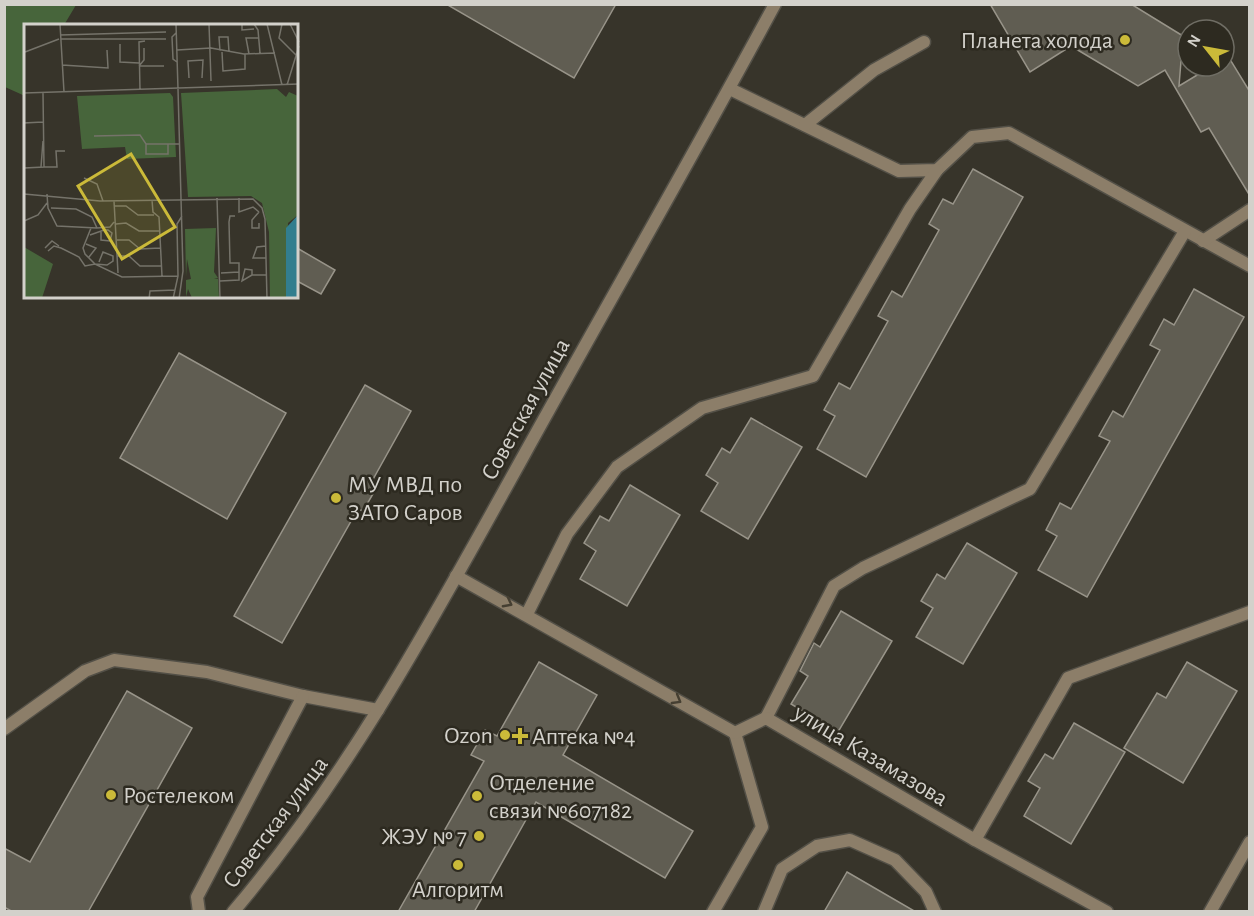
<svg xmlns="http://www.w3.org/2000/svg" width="1254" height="916" viewBox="0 0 1254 916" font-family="'Alegreya Sans',sans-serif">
  <rect width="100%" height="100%" fill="#37342a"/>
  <!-- green -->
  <path fill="#47653b" d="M4,5H76L64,25L26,26L25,96L5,87Z"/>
  <!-- building -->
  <g fill="#605d52" stroke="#989489" stroke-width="1.5">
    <path d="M446,4H616L574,78Z"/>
    <path d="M990,4H1131L1183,36L1179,86L1212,66H1224V59L1228,56L1250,92V196L1209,128L1201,132L1165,70L1138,86L1071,46L1030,72Z"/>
    <path d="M973,169L1023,197L866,477L817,449L835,416L824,410L839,383L850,389L888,321L878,316L892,291L902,297L939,230L929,224L943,199L953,204Z"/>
    <path d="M297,248L335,270L321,294L297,281Z"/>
    <path d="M1194,289L1244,317L1087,597L1038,570L1057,536L1046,530L1060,503L1071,509L1110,441L1099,436L1113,411L1123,417L1160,350L1150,345L1164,319L1174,325Z"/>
    <path d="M179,353L286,413L227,519L120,458Z"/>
    <path d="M365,385L411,411L371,483L377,487L363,511L358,509L282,643L234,616Z"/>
    <path d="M751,418L802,447L748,539L701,511L718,483L706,475L722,448L730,453Z"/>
    <path d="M630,485L680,515L627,606L580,579L596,551L584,543L600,516L609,521Z"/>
    <path d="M967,543L1017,573L963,664L916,637L933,608L921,601L937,574L945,579Z"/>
    <path d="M841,611L892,641L838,732L791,704L808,676L800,671L814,643L820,647Z"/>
    <path d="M539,662L597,695L563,755L693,831L665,878L536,802L474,912H398L484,761L471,755L485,730L497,736Z"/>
    <path d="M1187,662L1237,691L1183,783L1124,748L1157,693L1166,698Z"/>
    <path d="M127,691L192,728L88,912H13L4,907V848L30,862Z"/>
    <path d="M1074,723L1125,752L1071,844L1024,816L1040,788L1028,781L1045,754L1053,759Z"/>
    <path d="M847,872L916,912H824Z"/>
  </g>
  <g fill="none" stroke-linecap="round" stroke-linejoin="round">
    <!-- service casing -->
    <g stroke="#535047" stroke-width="15">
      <g id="service">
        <path d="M730,89L899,171L937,170L972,137L1009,133L1250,266"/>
        <path d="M805,125L874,70L924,42"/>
        <path d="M1203,241L1250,210"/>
        <path d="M527,614L567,534L617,467L702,408L813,376L910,209L937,170"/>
        <path d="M766,718L834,586L863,568L1030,489L1185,231"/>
        <path d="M4,729L85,671L114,660L207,672L303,696L378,710"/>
        <path d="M975,840L1068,678L1250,612"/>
        <path d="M199,912L197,897L303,696"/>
        <path d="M713,912L762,827L735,733"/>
        <path d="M764,912L782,869L817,846L850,840L895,860L926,892L935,912"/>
        <path d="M1210,912L1250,842"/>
      </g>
    </g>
    <!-- minor casing -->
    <g stroke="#535047" stroke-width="15">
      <path id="minor" d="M456,576L735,733L766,718L975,840L1107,912"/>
    </g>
    <!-- tertiary casing -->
    <g stroke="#535047" stroke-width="15">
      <path id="tertiary" d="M233,912C351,773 436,613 524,455C607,305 693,156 775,4"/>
    </g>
    <!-- service -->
    <use href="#service" stroke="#8c7e69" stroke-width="12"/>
    <!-- minor -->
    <use href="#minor" stroke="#8c7e69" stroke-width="12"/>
    <!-- tertiary -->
    <use href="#tertiary" stroke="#8c7e69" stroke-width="12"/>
  </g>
  <!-- one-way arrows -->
  <defs><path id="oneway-chevron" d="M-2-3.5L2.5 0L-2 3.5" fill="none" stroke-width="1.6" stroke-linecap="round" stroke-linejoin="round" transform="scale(1.5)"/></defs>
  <g stroke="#453f32">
    <use href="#oneway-chevron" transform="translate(508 603) rotate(28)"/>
    <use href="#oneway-chevron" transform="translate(677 700) rotate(30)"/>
  </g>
  <!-- markers -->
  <g fill="#cbba39" stroke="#2d2a20" stroke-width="2">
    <circle cx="1125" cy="40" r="6"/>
    <circle cx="336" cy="498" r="6"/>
    <circle cx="505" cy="735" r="6"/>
    <path d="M517 727h6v6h6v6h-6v6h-6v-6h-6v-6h6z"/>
    <circle cx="111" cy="795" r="6"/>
    <circle cx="477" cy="796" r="6"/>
    <circle cx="479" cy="836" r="6"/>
    <circle cx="458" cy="865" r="6"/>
  </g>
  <g text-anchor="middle" stroke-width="5" stroke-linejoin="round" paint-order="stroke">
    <!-- poi labels -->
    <g font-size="24" fill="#d3d1cb" stroke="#2d2a20" text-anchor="start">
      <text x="1113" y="48" text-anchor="end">Планета холода</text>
      <text x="348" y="492">МУ МВД по<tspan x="348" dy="28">ЗАТО Саров</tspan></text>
      <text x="493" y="743" text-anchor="end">Ozon</text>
      <text x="532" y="744">Аптека №4</text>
      <text x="489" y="790">Отделение<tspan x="489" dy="28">связи №607182</tspan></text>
      <text x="123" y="803">Ростелеком</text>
      <text x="467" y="844" text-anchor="end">ЖЭУ № 7</text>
      <text x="458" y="897" text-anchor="middle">Алгоритм</text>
    </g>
    <!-- street labels -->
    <g font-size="24" fill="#d3d1cb" stroke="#2d2a20">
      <text transform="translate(525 409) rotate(-61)" y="8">Советская улица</text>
      <text transform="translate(871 755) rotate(31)" y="8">улица Казамазова</text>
      <text transform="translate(275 822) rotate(-53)" y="8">Советская улица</text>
    </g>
  </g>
  <!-- overview -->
  <g transform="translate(24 24)">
    <rect width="274" height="274" fill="#37342a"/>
    <path d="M253,65L262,73L265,68L274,72V191L264,199L262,274H246L245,208L238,179L227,172L164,173L157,69ZM146,69L149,73L152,133L103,135L101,123L58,125L53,72ZM192,204L190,248L194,254L190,255H194L195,274H168L164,265L162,273V256L167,255L163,235L162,253L161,205ZM0,223L29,240L18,274H0Z" fill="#47653b"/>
    <path d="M274,191V274H262V204Z" fill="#327e8e"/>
    <path fill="none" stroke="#75736a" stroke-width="1.5" d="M36,0L40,68M52,0H101M152,0L154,65M185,0L187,57M218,0V6L230,5M230,0L234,6L236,29M243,0L258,61M258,0L255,14L272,31M266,0L275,18M152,9L148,13L149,35L153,38M36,11L142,8M37,15H142M96,20V38L115,39M153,26L187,24L220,30L251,29M196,27L195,13H204L205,28M1,28L35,15M198,28L199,47L221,45V30M225,30L222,14H234M0,39V76M38,41L84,44L83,26M115,42H140M115,42L120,36V24M165,54L164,37L179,36L178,54M263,61L275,22M154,65L159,247L155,275M116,66L115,18L121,17M0,69L275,60M70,112L116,111L122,120H156M122,120V130H144V120M17,143L19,117M20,143H33L32,127H41M0,144L20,143L19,69M60,154L73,160L79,177M0,161V99L19,98M0,170L76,177L229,175L238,184L241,195L243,275M23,170L24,184L33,202L73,204M193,174L196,275M215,174V188L229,183L235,188M128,176L129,188L135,193L138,252M90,177L94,249M90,182H102L114,191H130M27,184L52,185L68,193L73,204L86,203L90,198M235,188L228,196V204H235V199M0,197L14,191L23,179M92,200L102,199L115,207H135M67,204L59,224L61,230L71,240L83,241L89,237V232L79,228L75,238M66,211L80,206H84L88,209L86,217L77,216V208M93,216H105L116,225L136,224M62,220L72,224L65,233M242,222L233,223L229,234H242M21,224L28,217L35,222M24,227L30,222L37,224L55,233L61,242L71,240L98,253L154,252M93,232H105L116,242H137M197,249L215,248M228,251L218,257L221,245L228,246V251H243M196,257L215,256V239H206L205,198L206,192H211M125,275L126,267L151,266M149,275L154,252L153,200L158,192"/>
    <path fill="#cbba39" fill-opacity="0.15" stroke="#cbba39" stroke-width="3" d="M107,130L151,203L98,235L54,162Z"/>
    <rect width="274" height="274" fill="none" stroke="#d3d1cb" stroke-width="3"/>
  </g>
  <!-- border -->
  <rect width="1254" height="916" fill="none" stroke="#d3d1cb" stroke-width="12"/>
  <!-- north arrow -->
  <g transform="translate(1206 48) rotate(301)"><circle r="28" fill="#2d2a20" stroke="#6f6d64" stroke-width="1.5"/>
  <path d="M0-4.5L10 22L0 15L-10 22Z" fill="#cbba39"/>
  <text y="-9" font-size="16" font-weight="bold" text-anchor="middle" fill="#d3d1cb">N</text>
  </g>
</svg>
